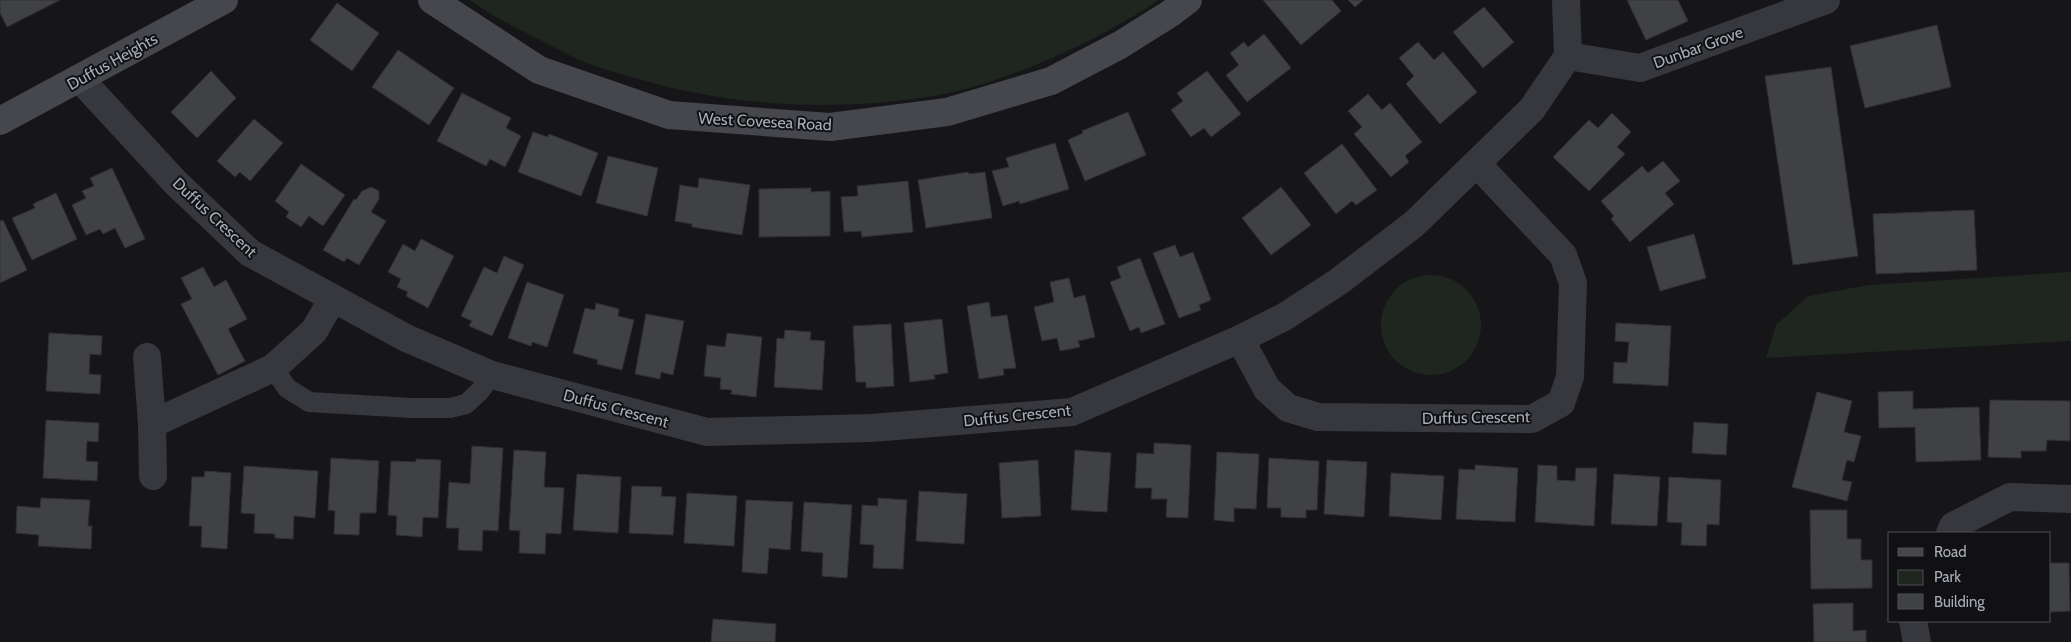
<svg xmlns="http://www.w3.org/2000/svg" width="2071" height="642" viewBox="0 0 2071 642" font-family="Cabin,sans-serif">
  <rect width="100%" height="100%" fill="#161618"/>
  <!-- green -->
  <g fill="#1e261f">
    <path d="M470,0H1159C1095,43 997,88 920,98C821,112 720,105 625,75C611,71 596,67 582,61C567,55 553,46 538,39C515,27 491,16 470,0Z"/>
    <path d="M2071,272V341L1766,358L1776,325L1808,296L1869,285Z"/>
    <circle cx="1431" cy="325" r="50"/>
  </g>
  <!-- building -->
  <g fill="#404145" stroke="#303034">
    <path d="M0,0H60L7,27L0,13Z"/>
    <path d="M1263,0H1332L1341,11L1301,45Z"/>
    <path d="M1348,0H1363L1355,7Z"/>
    <path d="M1627,0H1678L1688,21L1646,40Z"/>
    <path d="M337,3L379,33L352,71L310,40Z"/>
    <path d="M1484,7L1514,42L1483,68L1453,32Z"/>
    <path d="M1937,25L1951,87L1865,108L1850,46Z"/>
    <path d="M1264,34L1291,68L1247,102L1226,75L1239,65L1230,53L1244,42L1248,47Z"/>
    <path d="M1418,42L1434,60L1443,52L1477,92L1440,124L1406,84L1414,76L1399,58Z"/>
    <path d="M398,50L454,88L429,125L372,87Z"/>
    <path d="M1831,67L1858,256L1793,265L1765,76Z"/>
    <path d="M211,71L236,98L197,138L171,112Z"/>
    <path d="M1207,71L1241,114L1211,137L1204,128L1191,137L1171,110L1183,101L1177,93Z"/>
    <path d="M462,93L511,118L506,128L521,136L505,167L490,159L486,166L437,141Z"/>
    <path d="M1368,94L1382,110L1390,103L1422,142L1405,156L1409,162L1391,177L1354,134L1362,127L1348,111Z"/>
    <path d="M1128,112L1146,155L1085,181L1068,140L1083,133L1082,131Z"/>
    <path d="M1612,113L1631,132L1617,147L1625,154L1589,191L1553,157L1589,120L1598,128Z"/>
    <path d="M254,119L283,143L250,181L240,172L235,177L217,161Z"/>
    <path d="M533,132L548,137L549,134L598,153L581,196L518,172Z"/>
    <path d="M1055,143L1069,189L1020,204L1019,201L1003,206L992,171L1009,167L1006,158Z"/>
    <path d="M1342,144L1377,190L1356,205L1352,201L1336,214L1304,173Z"/>
    <path d="M608,156L658,168L647,216L596,203Z"/>
    <path d="M1663,161L1680,181L1665,193L1674,204L1630,242L1611,219L1614,216L1601,201L1642,166L1648,173Z"/>
    <path d="M301,164L345,195L323,226L309,216L301,227L286,217L289,212L275,201Z"/>
    <path d="M112,168L145,239L125,248L115,228L103,234L100,229L86,235L72,205L86,198L82,191L94,186L90,178Z"/>
    <path d="M968,172L969,174L985,172L992,218L926,228L918,180Z"/>
    <path d="M699,178L750,185L742,235L692,227V224L675,221L680,185L698,188Z"/>
    <path d="M908,181L913,232L862,237L861,231L844,232L841,197L858,196L857,186Z"/>
    <path d="M371,187L379,191V199L371,212L386,221L359,265L347,258L344,262L323,250L354,199L356,200L362,191Z"/>
    <path d="M1281,187L1311,225L1271,255L1242,218Z"/>
    <path d="M811,188V192L830,191V236L759,237V189Z"/>
    <path d="M56,193L77,239L32,260L12,218L35,208L33,204Z"/>
    <path d="M1974,210L1977,270L1876,274L1873,214Z"/>
    <path d="M3,220L27,270L0,283V221Z"/>
    <path d="M1694,234L1706,278L1660,291L1647,247Z"/>
    <path d="M421,239L454,256L428,308L406,296L408,292L397,287L401,279L388,272L403,244L415,251Z"/>
    <path d="M1175,245L1180,257L1193,252L1211,300L1199,305L1201,310L1179,318L1153,253Z"/>
    <path d="M504,256L524,265L492,336L469,326L472,321L461,316L484,267L497,273Z"/>
    <path d="M1140,258L1165,324L1141,333L1139,327L1130,331L1110,282L1121,278L1117,267Z"/>
    <path d="M203,267L214,287L226,280L247,319L228,329L245,361L218,375L181,304L192,299L181,278Z"/>
    <path d="M1069,278L1074,298L1085,295L1095,337L1078,341L1080,347L1060,351L1057,338L1042,341L1034,307L1054,302L1050,282Z"/>
    <path d="M527,282L564,295L547,347L532,342L531,346L508,338Z"/>
    <path d="M989,302L991,317L1007,315L1016,368L1003,369L1004,375L979,379L967,306Z"/>
    <path d="M596,303L619,309L618,316L634,320L622,370L597,364L598,360L573,353L585,308L595,310Z"/>
    <path d="M646,314L684,321L673,375L661,372L660,379L635,374Z"/>
    <path d="M942,319L948,373L934,375L935,379L910,382L904,323Z"/>
    <path d="M1616,323L1671,326L1668,386L1613,383L1614,362L1627,363L1629,342L1615,341Z"/>
    <path d="M891,324L894,386L866,388V382H856L853,326Z"/>
    <path d="M785,330L811,332L810,340L825,341L822,390L774,387L777,338L784,339Z"/>
    <path d="M49,333L102,336L101,355L90,354L89,374L101,375L100,394L46,391Z"/>
    <path d="M727,333L762,337L756,397L731,394L732,390L720,389L721,378L704,376L707,345L725,347Z"/>
    <path d="M1913,391V409L1979,407L1981,460L1916,462L1915,427L1879,428L1878,392Z"/>
    <path d="M1817,392L1852,401L1844,432L1861,436L1854,462L1847,460L1842,480L1852,482L1847,501L1792,487Z"/>
    <path d="M1990,400L2070,401V441L2047,440L2046,451H2021V458L1988,457Z"/>
    <path d="M46,420L99,423L98,442L87,441L86,461L98,462L97,481L43,478Z"/>
    <path d="M1694,422L1728,424L1726,455L1692,453Z"/>
    <path d="M1154,443L1191,445L1188,518L1166,517L1167,499H1151L1152,488H1135L1137,453L1154,454Z"/>
    <path d="M472,446L503,448L498,531L483,530L482,551L458,550L459,528H446L449,482L470,484Z"/>
    <path d="M514,450L546,452L544,487L564,488L561,534L546,533L545,554L519,553L520,531L509,530Z"/>
    <path d="M1075,450L1111,453L1107,512L1071,510Z"/>
    <path d="M1217,452L1259,454L1256,509L1234,508V522L1214,520Z"/>
    <path d="M331,458L379,461L376,513H360L359,535L334,534L335,511L328,510Z"/>
    <path d="M1269,458L1319,461L1317,510H1306V518L1281,517V508H1267Z"/>
    <path d="M416,459L441,460L438,518L423,517L422,537L396,535L397,516L388,515L391,461L416,462Z"/>
    <path d="M1038,460L1041,516L1002,518L999,463Z"/>
    <path d="M1327,460L1367,462L1364,517L1324,514Z"/>
    <path d="M1475,465L1518,468L1515,522L1456,519L1459,469L1475,470Z"/>
    <path d="M1538,465L1557,466V480L1575,481L1576,468H1597L1594,526L1535,522Z"/>
    <path d="M244,466L318,471L315,518L294,516L293,539L275,538V534L254,533L255,514L241,513Z"/>
    <path d="M205,471L231,473L227,549L201,547L202,526H189L192,477H204Z"/>
    <path d="M1391,473L1444,476L1441,520L1389,516Z"/>
    <path d="M577,474L621,477L618,533L573,530Z"/>
    <path d="M1614,474L1660,477L1657,526L1611,524Z"/>
    <path d="M1669,477L1721,480L1719,525L1707,524L1706,546L1681,545L1682,523L1667,522Z"/>
    <path d="M632,486L662,487L661,496L676,497L673,535L629,533Z"/>
    <path d="M919,491L967,494L964,544L916,541Z"/>
    <path d="M687,493L737,496L734,546L684,543Z"/>
    <path d="M41,498L90,500L88,526H92L91,549L38,546L39,535L16,533L17,506L40,508Z"/>
    <path d="M878,498L907,500L903,569L873,568L874,545L860,544L862,505L878,506Z"/>
    <path d="M746,500L793,502L790,550L769,548L767,574L742,572Z"/>
    <path d="M804,502L852,505L847,578L822,576L823,553L801,551Z"/>
    <path d="M1810,510H1847V539H1861V560H1872V588L1811,589Z"/>
    <path d="M2050,563H2069L2070,611L2050,612Z"/>
    <path d="M1853,603V631L1866,630V642H1814L1813,604Z"/>
    <path d="M713,619L776,624L775,642H711Z"/>
  </g>
  <g fill="none" stroke-linecap="round" stroke-linejoin="round">
    <!-- lane -->
    <path stroke="#37383d" stroke-width="20" d="M273,368L287,388L309,402L412,408H450L466,404L479,392L492,375"/>
    <!-- street -->
    <g stroke="#37383d" stroke-width="28">
      <path d="M1568,56L1640,68L1826,0"/>
      <path d="M80,79L176,183L250,253L406,338L492,375L707,432L871,428L1072,412L1240,339L1284,317L1338,282L1414,224L1532,109L1568,56L1566,0"/>
      <path d="M1240,339L1267,389L1288,408L1318,417L1532,419L1561,403L1570,377L1573,283L1563,255L1477,164"/>
      <path d="M147,357L152,424L273,368L314,331L332,300"/>
      <path d="M152,424L153,476"/>
      <path d="M1950,533L1953,526L2010,497L2071,499"/>
      <path d="M1913,621L1917,642"/>
    </g>
    <!-- secondary -->
    <g stroke="#45474d" stroke-width="28">
      <path d="M432,0L539,70L669,115L830,127L947,112L1051,81L1120,45L1171,13L1188,0"/>
      <path d="M0,121L224,0"/>
    </g>
  </g>
  <g text-anchor="middle" stroke-width="4" stroke-linejoin="round" paint-order="stroke">
    <!-- street labels -->
    <g font-size="16" fill="#a8adb8" stroke="#111113">
      <text transform="translate(1698 47) rotate(-20)" y="6">Dunbar Grove</text>
      <text transform="translate(112 61) rotate(-29)" y="6">Duffus Heights</text>
      <text transform="translate(765 121) rotate(3)" y="6">West Covesea Road</text>
      <text transform="translate(215 217) rotate(43)" y="6">Duffus Crescent</text>
      <text transform="translate(616 408) rotate(15)" y="6">Duffus Crescent</text>
      <text transform="translate(1017 415) rotate(-6)" y="6">Duffus Crescent</text>
      <text transform="translate(1476 417) rotate(-1)" y="6">Duffus Crescent</text>
    </g>
  </g>
  <!-- legend -->
  <rect x="1888" y="532" width="162" height="90" fill="#111113" stroke="#4d4f55"/>
  <rect x="1898" y="548" width="25" height="8" fill="#45474d" stroke="#4d4f55"/>
  <text x="1934" y="557" font-size="15" fill="#a8adb8">Road</text>
  <rect x="1898" y="570" width="25" height="15" fill="#1e261f" stroke="#4d4f55"/>
  <text x="1934" y="582" font-size="15" fill="#a8adb8">Park</text>
  <rect x="1898" y="594" width="25" height="15" fill="#404145" stroke="#4d4f55"/>
  <text x="1934" y="607" font-size="15" fill="#a8adb8">Building</text>
</svg>
